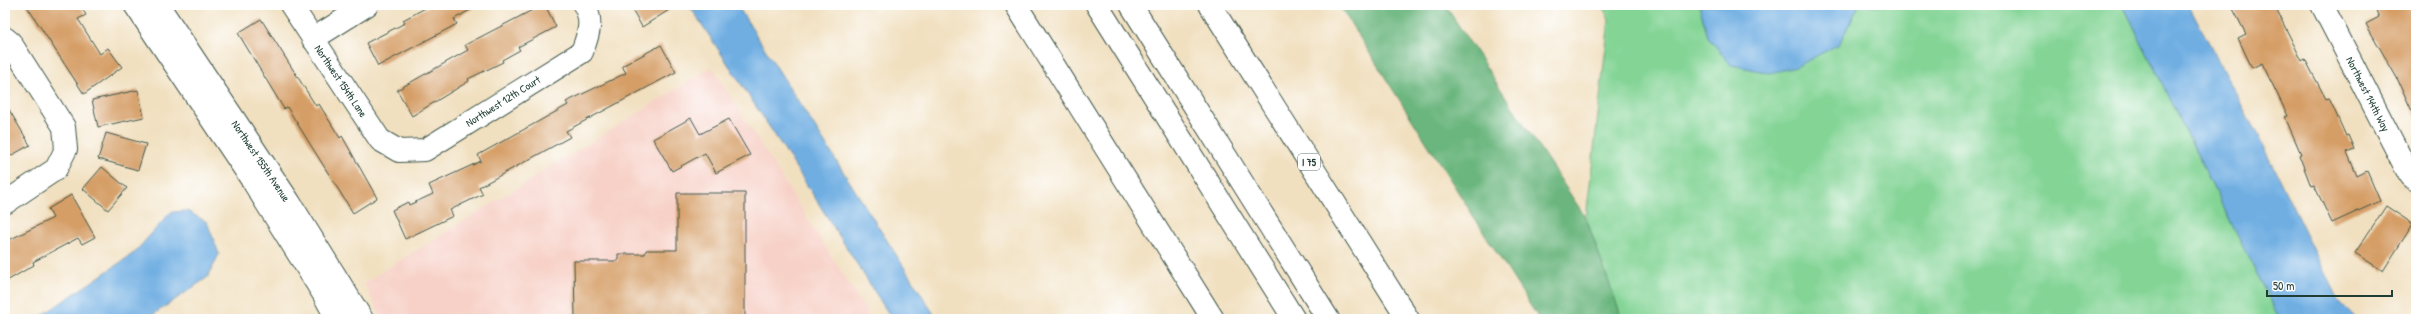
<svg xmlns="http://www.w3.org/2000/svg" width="2421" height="324" viewBox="0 0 2421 324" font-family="'Patrick Hand',sans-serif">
  <rect width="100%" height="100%" fill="#fff"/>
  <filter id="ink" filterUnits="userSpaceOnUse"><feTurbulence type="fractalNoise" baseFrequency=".025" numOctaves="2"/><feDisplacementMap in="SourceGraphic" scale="8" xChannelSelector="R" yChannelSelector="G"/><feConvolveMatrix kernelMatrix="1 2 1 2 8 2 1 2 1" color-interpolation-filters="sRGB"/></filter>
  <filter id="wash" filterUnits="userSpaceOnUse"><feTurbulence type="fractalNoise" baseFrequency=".012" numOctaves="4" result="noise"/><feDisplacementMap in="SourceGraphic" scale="16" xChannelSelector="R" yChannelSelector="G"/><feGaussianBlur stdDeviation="0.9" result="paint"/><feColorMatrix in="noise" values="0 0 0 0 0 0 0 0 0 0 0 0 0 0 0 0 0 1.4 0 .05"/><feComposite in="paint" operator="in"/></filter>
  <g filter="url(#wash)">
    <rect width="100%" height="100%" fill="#f1e0c0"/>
    <!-- built -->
    <path fill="#f7d1c7" d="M712,67L871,319H382L364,283Z"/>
    <!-- green -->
    <path fill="#83d495" stroke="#518864" d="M1602,5H1699L1708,37L1839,44L1859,5H2123L2279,319H1622L1586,218L1609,20Z"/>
    <!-- forest -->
    <path fill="#6ab67e" stroke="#447a59" d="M1339,5H1445L1586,218L1622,319H1539Z"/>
    <!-- water -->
    <g fill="#6faee2" stroke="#47768b">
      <path d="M689,5H737L937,319H892L784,149Z"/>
      <path d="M1699,5H1859L1839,44L1796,67L1770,73L1731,65L1708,37Z"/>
      <path d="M2123,5H2189L2258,136L2338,300L2357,319H2279Z"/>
      <path d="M187,211L207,222L219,254L208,277L147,319H37L134,253L171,212Z"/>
    </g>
    <g id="blocks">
      <!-- building -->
      <g fill="#d59e66">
        <path d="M26,5H80L86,15L78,19L100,54L108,48L122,67L84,94Z"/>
        <path d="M431,5H479L454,19L457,24L378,66L366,43L405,23L403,20Z"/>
        <path d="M542,5H545L556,27L518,47L520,50L502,60L503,62L468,79L469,81L412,116L397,90L468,50L465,45Z"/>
        <path d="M630,5H677L642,27Z"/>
        <path d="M2231,5H2274L2302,61L2305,59L2326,99L2329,98L2346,136L2348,135L2354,149L2347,152L2357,176L2367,171L2380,201L2332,223L2314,185L2311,186L2299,155L2301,154L2285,117L2288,116L2262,63L2252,68L2238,38L2246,34Z"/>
        <path d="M2373,5H2416V120L2397,78L2366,24L2379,17Z"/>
        <path d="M261,19L316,106L319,104L340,138L342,136L377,198L353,213L287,107L284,109L238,33Z"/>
        <path d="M661,45L676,72L566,131L570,137L479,187L483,194L450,210L453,216L405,239L392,210L408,202L409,205L433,194L429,185L481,161L478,155L568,105L566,102L626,73L622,66Z"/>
        <path d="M138,90L144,117L98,127L92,100Z"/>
        <path d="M5,103L30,145L5,159Z"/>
        <path d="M691,118L700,134L729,119L750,155L716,173L705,153L672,171L653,139Z"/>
        <path d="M106,133L146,144L138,170L98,159Z"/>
        <path d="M102,167L127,188L108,210L83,189Z"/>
        <path d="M677,193H745V319H575L574,261H618V254H645L646,250H677Z"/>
        <path d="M71,195L95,237L82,244L78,238L33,262L34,265L5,282V242L53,218L48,209Z"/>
        <path d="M2386,206L2413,224L2383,271L2355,253Z"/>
      </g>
    </g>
  </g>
  <g filter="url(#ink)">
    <use href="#blocks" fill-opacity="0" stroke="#3e5549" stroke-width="1"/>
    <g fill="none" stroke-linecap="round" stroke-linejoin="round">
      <!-- minor casing -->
      <g stroke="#3e5549" stroke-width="24">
        <g id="minor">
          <path d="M135,5L252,180L324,295L337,319"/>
          <path d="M158,5L290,203L362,319"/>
          <path d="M291,5L380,140L399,151L425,150L582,52C588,35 594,21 584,5"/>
          <path d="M2322,5L2410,176L2416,180"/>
          <path d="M5,38L10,42L64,127L66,149L56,169L5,203"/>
          <path d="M313,39L367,5"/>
        </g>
      </g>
      <!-- highway casing -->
      <g stroke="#3e5549" stroke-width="24">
        <g id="highway">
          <path d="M1016,5L1213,319"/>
          <path d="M1097,5L1294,319"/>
          <path d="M1131,5L1328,319"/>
          <path d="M1210,5L1408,319"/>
        </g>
      </g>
      <!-- minor -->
      <use href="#minor" stroke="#fff" stroke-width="22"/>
      <!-- highway -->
      <use href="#highway" stroke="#fff" stroke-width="22"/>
    </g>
  </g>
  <g text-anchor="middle" stroke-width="4" stroke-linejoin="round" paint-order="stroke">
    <!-- shield labels -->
    <rect fill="#fff" stroke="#627771" stroke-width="1" x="1298" y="154" width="22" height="16" rx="3"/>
    <g font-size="10" font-weight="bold" fill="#1f3d34">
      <text x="1309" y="166">I 75</text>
    </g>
    <!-- street labels -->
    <g font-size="11" fill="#1f3d34" stroke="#fff">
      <text transform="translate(341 81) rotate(56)" y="4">Northwest 154th Lane</text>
      <text transform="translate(2368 94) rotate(63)" y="4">Northwest 144th Way</text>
      <text transform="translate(503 101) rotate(-32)" y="4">Northwest 12th Court</text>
      <text transform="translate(261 161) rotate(56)" y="4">Northwest 155th Avenue</text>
    </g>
  </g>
  <!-- margin -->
  <rect width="2421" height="324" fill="none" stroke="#fff" stroke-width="20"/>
  <!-- scale -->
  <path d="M2267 290v6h125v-6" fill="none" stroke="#1f3d34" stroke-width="2"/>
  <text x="2273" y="290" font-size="12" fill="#1f3d34" stroke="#ffffff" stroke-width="3" paint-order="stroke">50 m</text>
</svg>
